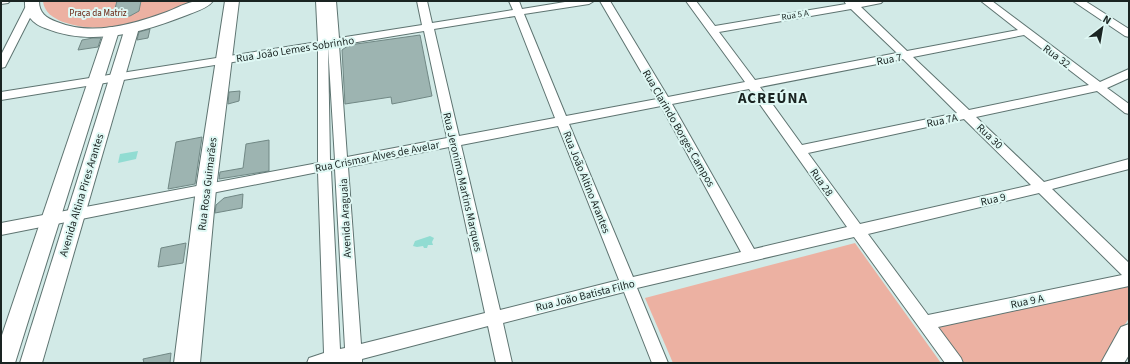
<svg xmlns="http://www.w3.org/2000/svg" width="1130" height="364" viewBox="0 0 1130 364" font-family="'Source Sans 3',sans-serif">
  <rect width="100%" height="100%" fill="#d2eae7"/>
  <!-- green -->
  <g fill="#ecb1a2">
    <path d="M43,1H194C157,20 105,37 63,22C53,18 44,12 43,1Z"/>
    <path d="M855,243L941,363H673L645,298Z"/>
    <path d="M1129,283V318L1101,363H961L933,326Z"/>
  </g>
  <!-- water -->
  <g fill="#91dcd2">
    <path d="M138,151L136,159L118,163L120,154Z"/>
    <path d="M430,236L434,238L432,242L433,245H428L427,248H424L423,246L417,247L413,246L415,241Z"/>
  </g>
  <!-- building -->
  <g fill="#9db4b1" stroke="#718885">
    <path d="M117,1H141L139,11L130,16H113Z"/>
    <path d="M150,29L148,38L137,40L139,32Z"/>
    <path d="M420,35L432,96L392,104L391,97L345,104L342,50L349,45Z"/>
    <path d="M93,38H101L98,47L78,50L82,40Z"/>
    <path d="M240,91L239,101L228,104L229,92Z"/>
    <path d="M202,137L195,184L168,189L176,142Z"/>
    <path d="M269,140V171L219,179L220,172L243,168L246,144Z"/>
    <path d="M243,194L242,208L215,213L216,205L224,198Z"/>
    <path d="M186,243L183,263L158,267L161,248Z"/>
    <path d="M171,353L170,363H144L143,359Z"/>
  </g>
  <g fill="none" stroke-linecap="round" stroke-linejoin="round">
    <!-- street casing -->
    <g stroke="#5e7471" stroke-width="2">
      <g id="street">
        <path d="M1,1H10L8,3L1,4Z"/>
        <path d="M316,1H326L328,40L326,1H336L339,38L422,25L417,1H427L432,23L513,10L509,1H519L522,9L571,1H594L589,4L524,14L566,116L657,99L600,1H610L668,97L745,82L686,1H696L715,26L846,4L844,1H883L881,3L861,7L907,51L1018,30L981,1H992L1100,82L1129,69V78L1107,88L1129,104V114L1125,113L1097,91L976,117L1044,182L1129,159V169L1052,189L1129,263V286L938,327L961,358L963,363H945L854,237L637,288L668,363H652L624,292L503,323L512,363H496L488,326L362,359V363H307L309,358L324,353L318,172L1,235V223L318,163V48L1,100V92L318,42ZM851,9L897,53L755,80L719,32ZM515,16L555,118L459,136L434,29ZM424,31L447,138L347,157L339,45ZM1024,35L1089,85L969,110L913,57ZM328,46L335,160H330ZM903,59L957,113L802,145L760,87ZM749,89L847,227L754,249L672,104ZM661,106L741,252L633,277L569,124ZM964,119L1031,185L860,224L808,153ZM558,126L619,280L500,310L461,145ZM449,147L485,313L361,344L348,167ZM335,169L345,348L340,349L331,170ZM1039,193L1122,275L928,315L868,234Z"/>
        <path d="M1073,1H1085L1129,29V37L1125,36Z"/>
        <path d="M31,3L36,6L6,65L5,67L1,68V55L26,6Z"/>
      </g>
    </g>
    <!-- secondary casing -->
    <g stroke="#5e7471" stroke-width="2">
      <g id="secondary">
        <path d="M132,24L137,25L139,28L42,363H20L125,28L127,25Z"/>
        <path d="M112,27L117,28L119,31L15,363H1V338L105,31L107,28Z"/>
        <path d="M1129,324V355L1124,363H1101L1121,327Z"/>
      </g>
    </g>
    <!-- primary casing -->
    <g stroke="#5e7471" stroke-width="2">
      <g id="primary">
        <path d="M25,1H39C39,13 46,18 57,22C91,36 131,25 164,13C173,10 183,4 192,2C198,0 207,1 213,1C208,8 195,12 187,15C141,33 92,47 45,28C33,24 24,14 25,1Z"/>
        <path d="M225,1H239L216,189L200,363H174L196,189Z"/>
      </g>
    </g>
    <!-- street -->
    <use href="#street" fill="#fff" fill-rule="evenodd"/>
    <!-- secondary -->
    <use href="#secondary" fill="#fff" fill-rule="evenodd"/>
    <!-- primary -->
    <use href="#primary" fill="#fff" fill-rule="evenodd"/>
  </g>
  <g text-anchor="middle" stroke-width="4" stroke-linejoin="round" paint-order="stroke">
    <!-- far-park labels -->
    <g font-size="9" fill="#67210e" stroke="#dff8f4">
      <text x="98" y="16">Praça da Matriz</text>
    </g>
    <!-- far-street labels -->
    <g font-size="9" fill="#1a2422" stroke="#dff8f4">
      <text transform="translate(795 15) rotate(-10)" y="3">Rua 5 A</text>
    </g>
    <!-- street labels -->
    <g font-size="11" fill="#1a2422" stroke="#dff8f4">
      <text transform="translate(295 49) rotate(-9)" y="4">Rua João Lemes Sobrinho</text>
      <text transform="translate(1057 56) rotate(37)" y="4">Rua 32</text>
      <text transform="translate(889 59) rotate(-11)" y="4">Rua 7</text>
      <text transform="translate(942 120) rotate(-12)" y="4">Rua 7A</text>
      <text transform="translate(679 128) rotate(60)" y="4">Rua Clarindo Borges Campos</text>
      <text transform="translate(990 136) rotate(44)" y="4">Rua 30</text>
      <text transform="translate(377 156) rotate(-11)" y="4">Rua Crismar Alves de Avelar</text>
      <text transform="translate(463 182) rotate(77)" y="4">Rua Jeronimo Martins Marques</text>
      <text transform="translate(587 182) rotate(68)" y="4">Rua João Altino Arantes</text>
      <text transform="translate(822 182) rotate(55)" y="4">Rua 28</text>
      <text transform="translate(207 184) rotate(-83)" y="4">Rua Rosa Guimarães</text>
      <text transform="translate(81 195) rotate(-73)" y="4">Avenida Altina Pires Arantes</text>
      <text transform="translate(993 199) rotate(-13)" y="4">Rua 9</text>
      <text transform="translate(345 218) rotate(-93)" y="4">Avenida Araguaia</text>
      <text transform="translate(585 295) rotate(-14)" y="4">Rua João Batista Filho</text>
      <text transform="translate(1027 301) rotate(-12)" y="4">Rua 9 A</text>
    </g>
    <!-- district labels -->
    <g font-size="15" font-weight="bold" letter-spacing="1" fill="#1a2422" stroke="#dff8f4">
      <text x="773" y="103">ACREÚNA</text>
    </g>
  </g>
  <!-- border -->
  <rect width="1130" height="364" fill="none" stroke="#1a2422" stroke-width="4"/>
  <!-- north arrow -->
  <g transform="translate(1102 28) rotate(31)" stroke="#dff8f4" stroke-width="3" paint-order="stroke">
  <path d="M0-3L7 15L0 10L-7 15Z" fill="#1a2422"/>
  <text y="-6" font-size="11" font-weight="bold" text-anchor="middle" fill="#1a2422">N</text>
  </g>
</svg>
